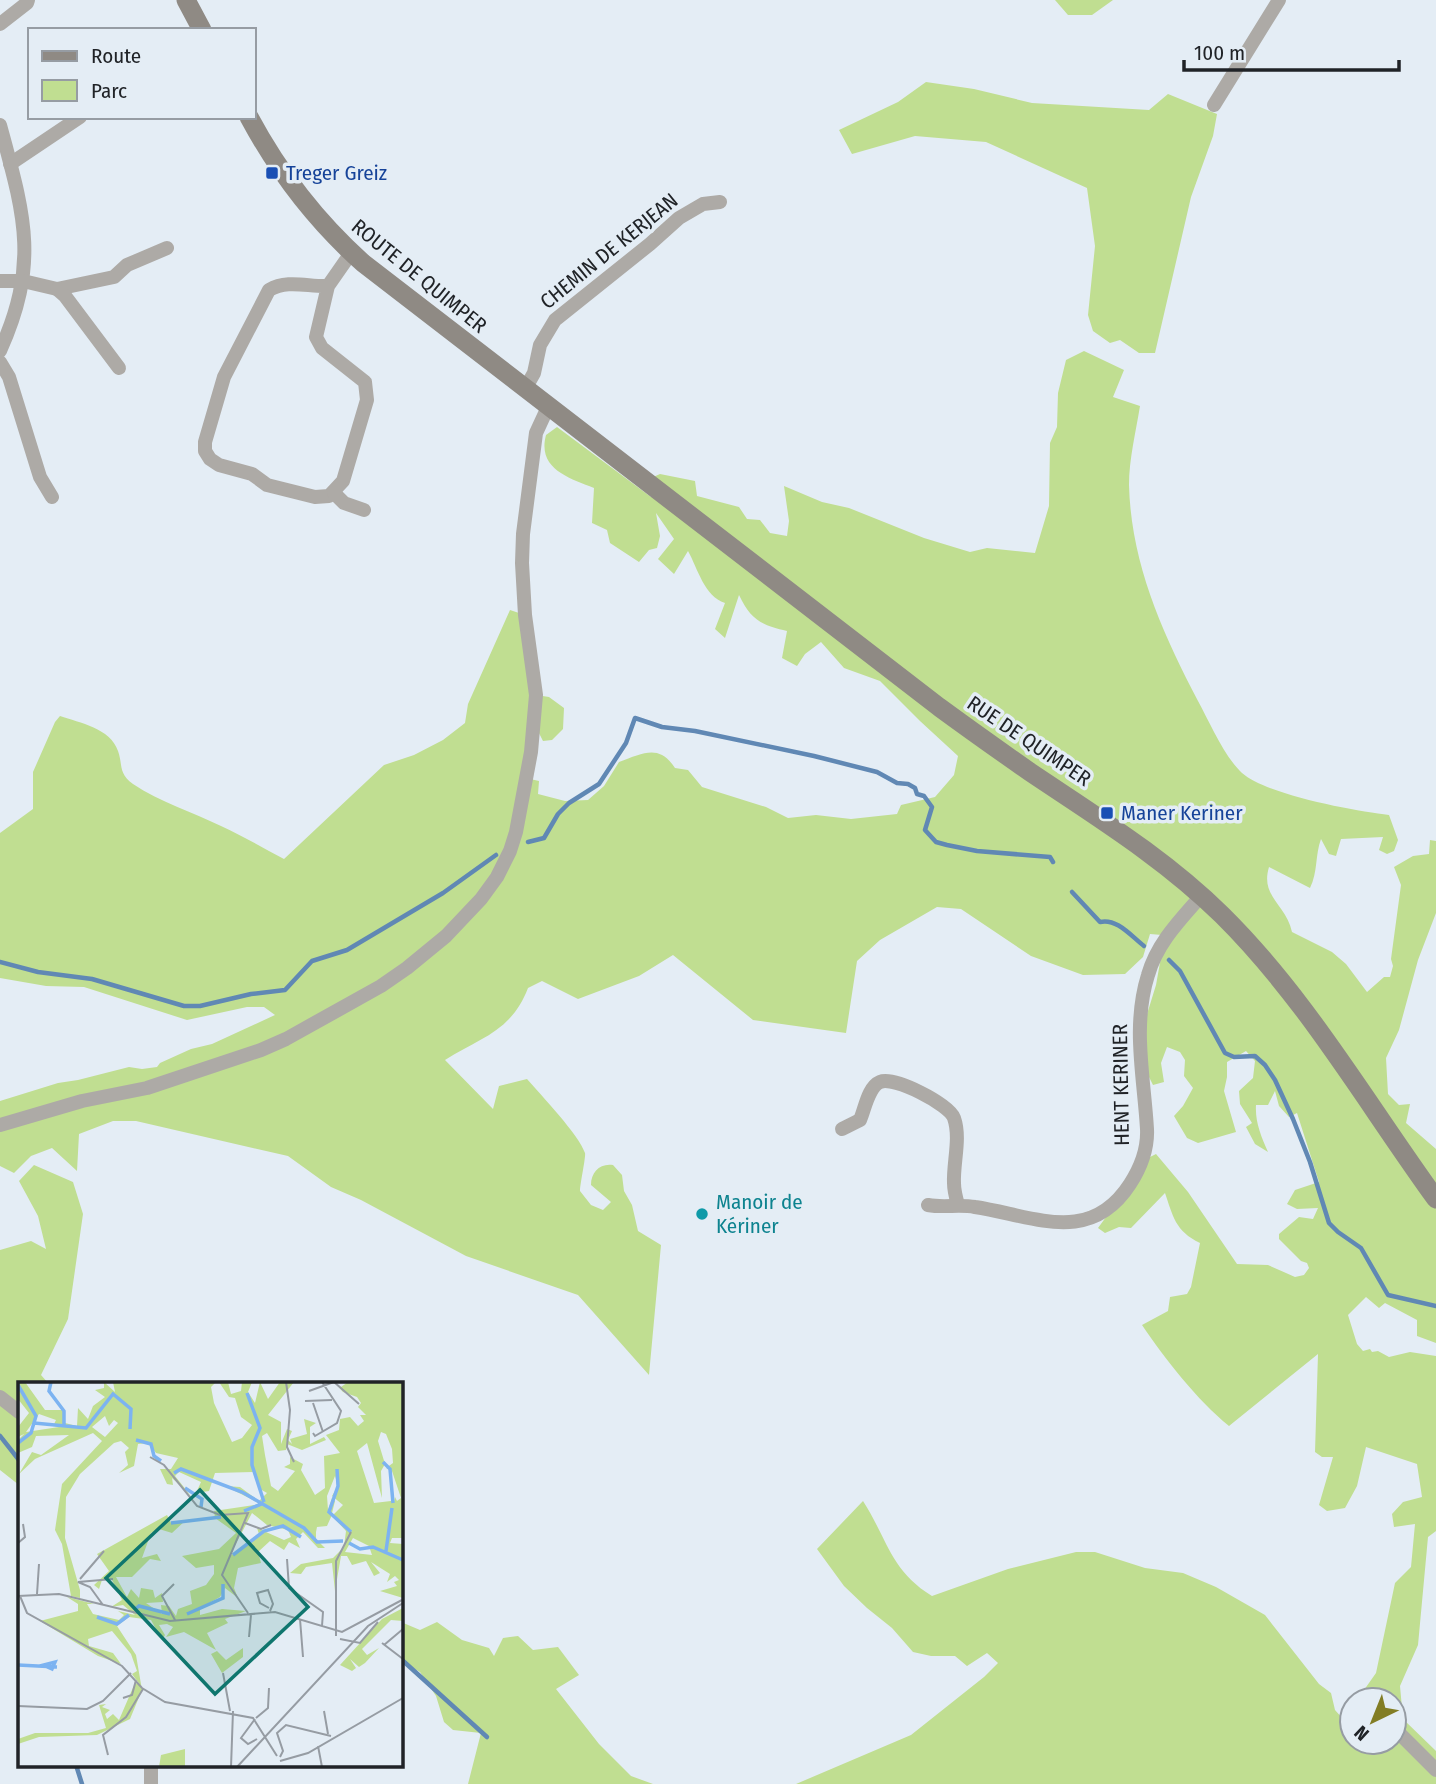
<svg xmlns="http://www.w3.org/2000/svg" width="1436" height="1784" viewBox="0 0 1436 1784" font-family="'Fira Sans Condensed',sans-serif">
  <rect width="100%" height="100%" fill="#e4edf5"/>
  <!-- green -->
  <g fill="#c0de91">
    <path d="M1055,0H1113L1092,15H1068Z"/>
    <path d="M926,82L974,89L1032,103L1149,110L1168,94L1217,114L1213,136L1191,197L1155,353H1139L1120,340L1110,343L1093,331L1088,315L1095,246L1087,188L986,142L915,136L852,154L839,130L898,102Z"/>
    <path d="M1084,351L1124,370L1113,397L1140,406C1136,431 1129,459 1129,485C1131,563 1162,632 1198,701C1210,723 1224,756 1242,773C1267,795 1355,811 1389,815L1398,840L1394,851L1387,854L1379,850L1383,837L1341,839L1336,856L1329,854L1321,839C1315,855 1318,872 1310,888L1269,867C1260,897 1286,904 1292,932L1332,952L1346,964L1367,992L1384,977H1390L1393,966L1391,959L1401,885L1394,867L1413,856L1429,854L1430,840L1436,841V913L1418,960L1399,1030L1386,1058L1388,1094L1399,1105L1410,1104L1406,1123L1436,1149V1343L1417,1336V1320L1385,1303L1379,1308L1366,1297L1348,1315L1357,1344L1363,1351L1370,1349L1372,1352L1378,1351L1389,1357L1410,1352L1436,1356V1531L1428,1537L1418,1645L1400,1686L1403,1719L1436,1751V1784H796L911,1735L984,1677L998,1663L987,1653L967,1666L955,1656H931L913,1652L892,1628L867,1608L844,1586L817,1549L863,1501C888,1540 890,1570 932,1596L1008,1569L1076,1552H1095L1145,1568L1183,1573L1216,1587L1265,1615L1319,1684L1331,1693L1335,1710L1343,1719L1352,1708V1742H1394V1700H1357L1376,1673L1395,1583L1411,1567L1415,1524L1394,1527L1392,1514L1403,1502L1422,1497L1417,1464L1366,1447L1357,1486L1345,1508L1327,1511L1319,1505L1333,1457H1322L1315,1452L1318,1354L1229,1426C1197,1400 1165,1359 1142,1325L1168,1311L1170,1297L1187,1294L1191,1287L1200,1243C1175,1231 1173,1216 1165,1193L1131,1228L1119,1227L1105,1233L1098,1228L1150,1157L1156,1154L1188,1192L1237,1264L1268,1265L1295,1277L1304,1275L1309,1268L1307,1263L1301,1261L1279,1239V1234L1299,1217L1313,1219L1318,1208L1297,1209L1287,1204L1295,1190L1319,1182L1297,1113L1289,1117L1279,1106L1275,1091L1268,1105H1256C1255,1122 1261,1136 1268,1152L1255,1144L1246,1127L1252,1123L1240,1104L1239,1091L1253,1078L1255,1061L1246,1051L1227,1062V1077L1224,1091L1236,1132L1198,1143L1187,1138L1174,1116L1183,1106L1193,1088L1184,1076L1185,1060L1180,1052L1167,1047L1161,1063L1164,1082L1153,1085L1145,1069L1144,1024L1156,985L1161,957L1162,935L1150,934L1143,957L1125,974L1083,975L1031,956L961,909L937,907L880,940L857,961L846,1033L753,1020L673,955L639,976L578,999L542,981L528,988C511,1032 481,1037 445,1060L493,1109L499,1086L527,1079C541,1095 579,1135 585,1153C586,1157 580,1184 580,1191L591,1205L603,1210L611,1202L591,1185C591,1172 600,1163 613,1165L622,1175L624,1191L632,1205L638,1231L661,1245L649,1375L578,1295L466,1256L361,1200L331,1187L288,1156L136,1121H113L79,1134L77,1171L52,1148L31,1156L14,1173L0,1166V1101L58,1083L78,1080L129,1067L142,1069L157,1067L160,1063L191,1049L212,1044L275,1015L264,1007H247L187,1020L84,987L46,986L0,978V833L33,809V772L55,722L60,716C80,723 110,728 118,751C123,765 118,773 133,784C160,802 192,812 221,826C243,836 263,848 284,859L384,765L414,755L443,740L465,723L468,704L510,610L519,613L530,694L549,697L564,708L563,729L552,740L543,741L537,729L526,778L539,781L538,794L565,801L588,800L604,786L619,762C644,753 659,744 675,768L688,770L702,787L766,807L788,818L816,815L851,819L897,814L901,805L935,797L954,775L958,756L920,721L880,681L844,668L821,642L805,654L797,666L782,658L787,631C761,625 751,620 739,595L725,638L715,629L725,603C704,596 698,569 688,551L674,574L658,559L674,539L656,513L660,536L657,548L649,550L639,562L610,543L607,530L592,523L594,488C569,478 537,469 546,435L557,427L651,497V478L660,474L695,481L697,496L739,507L747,519L760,520L770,533L787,536L789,521L784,486L822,502L849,508L924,538L970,552L987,548L1035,553L1049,506L1050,443L1057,427L1058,393L1066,360Z"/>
    <path d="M34,1165L73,1182L83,1214L68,1319L41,1375L48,1383H19V1485L0,1470V1250L31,1241L46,1249L38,1216L19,1181Z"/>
    <path d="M401,1622L420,1630L437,1622L462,1640L489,1648L494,1656L503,1638L518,1636L533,1650L558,1647L579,1675L556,1689L599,1744L631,1776L653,1784H468L481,1733L453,1730L444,1722L436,1696L420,1672L401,1661Z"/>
  </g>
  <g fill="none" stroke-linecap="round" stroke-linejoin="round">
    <!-- stream -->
    <g stroke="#6088b4" stroke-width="4.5">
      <path d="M528,842L544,838L558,814L569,803L599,784L626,743L635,718L662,727L695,731L814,756L877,772L897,783L908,784L915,788L917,794L924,796L932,807L925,830L936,842L947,845L977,851L1050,857L1053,862"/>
      <path d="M1072,892L1100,922C1117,918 1131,936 1144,946"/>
      <path d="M1169,960L1180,971L1225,1053L1234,1057L1255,1056L1265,1065L1275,1080L1293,1119L1310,1162L1329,1223L1338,1232L1361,1248L1388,1295L1436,1306"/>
      <path d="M0,962L38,972L92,979L184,1006H200L251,994L285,990L312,961L347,950L443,893L496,855"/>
      <path d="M0,1436L19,1460"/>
      <path d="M401,1659L487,1737"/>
      <path d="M76,1765L82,1784"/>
    </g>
    <!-- street -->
    <g stroke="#adaaa6" stroke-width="14">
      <path d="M0,24L27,3L28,0"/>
      <path d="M1214,105L1279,0"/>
      <path d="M0,125C24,214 40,262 0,351"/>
      <path d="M10,164L80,117"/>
      <path d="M0,281H23L57,289L114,277L127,265L167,248"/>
      <path d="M328,286C308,287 288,279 269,290L224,377L205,442V451L210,459L219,465L252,474L267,485L315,497L329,496L343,481L367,400L365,382L322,348L316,337L328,286L351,253"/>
      <path d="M57,289L65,296L119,368"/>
      <path d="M0,362L9,377L40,477L52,497"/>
      <path d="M525,389L534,373L540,345L555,320L650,244L679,218L703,204L720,202"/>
      <path d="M334,493L344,503L364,510"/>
      <path d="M0,1125L82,1101L147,1088L261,1050L286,1039L381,986L407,968L446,936L481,899L497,877L510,851L516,832L531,752L536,695L525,615L522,563L523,534L536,433L548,407"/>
      <path d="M842,1129L860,1120C865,1109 868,1087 880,1082C894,1076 949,1104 954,1118C961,1138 953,1163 954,1183C954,1190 956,1198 958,1205"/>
      <path d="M928,1205C944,1208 959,1204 975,1207C1034,1216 1090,1246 1130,1184C1141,1167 1148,1150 1147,1129C1144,1077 1132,1026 1148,975C1157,943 1180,920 1201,896"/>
      <path d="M0,1397L19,1412"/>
      <path d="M1394,1728L1436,1770"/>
      <path d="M151,1784V1765"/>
    </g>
    <!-- secondary -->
    <g stroke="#8f8a84" stroke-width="19">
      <path d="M186,0L202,30"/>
      <path d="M249,117C279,173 316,221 363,263L939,707C969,729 1000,751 1030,772C1097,817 1164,858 1222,915C1306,998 1367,1104 1436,1199"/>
    </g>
  </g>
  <!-- markers -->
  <g fill="#1a4fb4" stroke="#e4edf5" stroke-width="2.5">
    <rect x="265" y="166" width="14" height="14" rx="3.5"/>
    <rect x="1100" y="806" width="14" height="14" rx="3.5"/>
  </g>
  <circle fill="#0f9aa8" stroke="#e4edf5" stroke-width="2.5" cx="702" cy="1214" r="7"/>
  <g text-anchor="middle" stroke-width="7" stroke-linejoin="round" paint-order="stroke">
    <!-- transit labels -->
    <g font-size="21" fill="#164399" stroke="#e4edf5" text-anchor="start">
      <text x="286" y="180">Treger Greiz</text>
      <text x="1121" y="820">Maner Keriner</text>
    </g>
    <!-- street labels -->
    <g font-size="21" fill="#202327" stroke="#e4edf5">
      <text transform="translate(609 251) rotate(-39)" y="7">CHEMIN DE KERJEAN</text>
      <text transform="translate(419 276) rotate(39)" y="7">ROUTE DE QUIMPER</text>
      <text transform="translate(1029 741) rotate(34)" y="7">RUE DE QUIMPER</text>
      <text transform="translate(1121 1085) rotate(-91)" y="7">HENT KERINER</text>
    </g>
    <!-- culture labels -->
    <g font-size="21" fill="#0d838f" stroke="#e4edf5" text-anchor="start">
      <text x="716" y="1209">Manoir de<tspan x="716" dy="24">Kériner</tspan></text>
    </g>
  </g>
  <!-- overview -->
  <g transform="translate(18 1382)">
    <rect width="385" height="385" fill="#e4edf5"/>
    <path d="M0,0H7L27,28H45L47,41L59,44L60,26L70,37L75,24L87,15L77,8L86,6V0L97,10L95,0H198L193,5L196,21L214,60L224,56L234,43L223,35L217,16L211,15L201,0H210L213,12L223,9L224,0H234L230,10L237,21L242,0L250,17L262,0H276L250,33L263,40V62L269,47L274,49L270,58L274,62L272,57L289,52L286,37L298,41L292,45V62L306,55L308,58L284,68L269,62L268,68L260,69L249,51L244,54L247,73L253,104L260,109L277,89L266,85L272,82V75L285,82L283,88L297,113L307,106L306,74L322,71L308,53L321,48L322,37L332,35L340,44L346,39L342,33H348L340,25L343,21L339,15L325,10L317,1L323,5L330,0H385V156H374L372,161L385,162V216L362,209L379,204L376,200L381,198L377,194L369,200L372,192L353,180L362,191L356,194L348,179L334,183L329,174H323L317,209L314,181L288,185L283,192L272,191L283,182L315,176L326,165L328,149L314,134L325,123L314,114L320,104L317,94L309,114L310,128L314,116L317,119L313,135L309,144L299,145L298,150V157L307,166H300L285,150L278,157L282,166L271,160L266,168L252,159L240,170L243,181L220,186L216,206L220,216L207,206L202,215L182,226V233L204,227L228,229L207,237L210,241L189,251L198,268L166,250L148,255L155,245L149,242L141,243L147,253L144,258L133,238L111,235L99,244L118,273L124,308L112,337L79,353L21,355L0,362V357L17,351H70L88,346L81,323L88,322L84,325L92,328L87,332L89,337L95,332L101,338L117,301L122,303L114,292L119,289L113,272L94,249L70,257L71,264L95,271L103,282L80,274L22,239L60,229V222L49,215L76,222H69L75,232L101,238L106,233L100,229L117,233L105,223L93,225L104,218L94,198H84L81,207L76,203L91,189L79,172L149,133L153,141L168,138L154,151L141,147L133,151L124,176L139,172L143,179L132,177L114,195H98L109,215L113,207L121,216L123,206L135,208L137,216L144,211L145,220L128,221L144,232L143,223L151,224L158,234L160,227L174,222L172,209L188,203L196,192V183L178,186L164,174L201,167L218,151L197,136L196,129L243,122L207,104L222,105L241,119L249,111L242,107L235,90L197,91L191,109L178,111L183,100L161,90L157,94L173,114L154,96L155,103L149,102L142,87H153L160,76L138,71L130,61L120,62L116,84L101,91L110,83L107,70L111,66L103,59L96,61L62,92L48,115L47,156L62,208V216L53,214L44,162L37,148L44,102L84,59L75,51L17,77L1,92L14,70L23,73L51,53L18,54L14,65L0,71V58L6,52L0,55V45L11,31L0,17ZM21,32L38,38L35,44L41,45L8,50ZM87,34L91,44L96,38L100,41L87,55L74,45ZM363,50L368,52L374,67L375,81L368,86L374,89L383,116L379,119L377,115L376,120L375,110L373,119L356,121L339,69L349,61L364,116L363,89L367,82L360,59ZM234,131L249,143L270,148L273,155L266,158L239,146L241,152L211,175ZM335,156L351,164L354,173L327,170ZM385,226V239L373,238L344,267L349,273L361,266L347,281L341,285L332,277L338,286L334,289L322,283L364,237ZM225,266V275L204,291L193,272L199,269L208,278ZM167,367V385H141L143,373Z" fill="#c0de91" fill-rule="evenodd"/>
    <path fill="none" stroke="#7cb3f1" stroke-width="3.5" d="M33,0L31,9L46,29V44M0,3L18,34L13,51L0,61M229,11L242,46L234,65V83L246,120M16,41L68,46L95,12L113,27L112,47M118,58L133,62L136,74L143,79M365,80L372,87L375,121M319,87L320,104L311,130L333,150M156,91L163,87L224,110L286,146L299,160L325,159M167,106L184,117L183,125M226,129L246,121M153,141L203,135M331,161L342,167L355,165L385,178M368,169L374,126M215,173L246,149L265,144L283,155M116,228L121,224L152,232M169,232L205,216V202M79,235L99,242L111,233M0,283L39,285M22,284L37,280L34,287L27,284"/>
    <path fill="none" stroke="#969ca3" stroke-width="2" d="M268,0L272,28L269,65L276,80M316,0L341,22M291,9L316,0M287,19L314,18M295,21L305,50M295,51L297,54L319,41L323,29L304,0M132,75L146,83L179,124L202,133L230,131L204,193L230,231M227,141L243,147L253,143M0,161L7,155L5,142M269,177L271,206L305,230L304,244M62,197L86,169M156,202L144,214L157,238M19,212L21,182M0,214L41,212L152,239L257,230L324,250L384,218M2,214L9,231L104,284L124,306L147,320L235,336L259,374M85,223L72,205L60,200L95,197M251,226L242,221L239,211L250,208L255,222L252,229M282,237L285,275M318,254V179L333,150M231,255L233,233M322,257L342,261L360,240M364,261L385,277M366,263L385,247M205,291L212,329M105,316L114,313L118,298M0,324L69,327L85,319L113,291M306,329L310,352M238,336L250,326L251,306M237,337L223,356L230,362L239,357M300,364L304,385M90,373L85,353L108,335L125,307M262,375L265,369L259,351L268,343L313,354M262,379L290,371L385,316M213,385L215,329M219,385L350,244L385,221"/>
    <path fill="#0f766e" fill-opacity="0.15" stroke="#0f766e" stroke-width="3.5" d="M182,108L290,225L197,312L88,196Z"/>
    <rect width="385" height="385" fill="none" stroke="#202327" stroke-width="3.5"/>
  </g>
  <!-- legend -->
  <rect x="28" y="28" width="228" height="91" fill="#e4edf5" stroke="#969ca3" stroke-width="2"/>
  <rect x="42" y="51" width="35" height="10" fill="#8f8a84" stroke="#969ca3" stroke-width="2"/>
  <text x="91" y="63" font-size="21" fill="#202327">Route</text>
  <rect x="42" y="80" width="35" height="21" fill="#c0de91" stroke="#969ca3" stroke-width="2"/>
  <text x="91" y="98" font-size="21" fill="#202327">Parc</text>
  <!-- north arrow -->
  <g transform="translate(1373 1721) rotate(223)"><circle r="33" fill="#e4edf5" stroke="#969ca3" stroke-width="2"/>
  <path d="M0-5L12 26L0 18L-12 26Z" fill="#827d24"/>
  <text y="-10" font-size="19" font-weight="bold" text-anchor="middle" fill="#202327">N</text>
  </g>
  <!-- scale -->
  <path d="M1184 60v10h215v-10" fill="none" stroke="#202327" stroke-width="3.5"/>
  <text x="1194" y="60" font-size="21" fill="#202327" stroke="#e4edf5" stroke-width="5" paint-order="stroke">100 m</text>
</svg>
